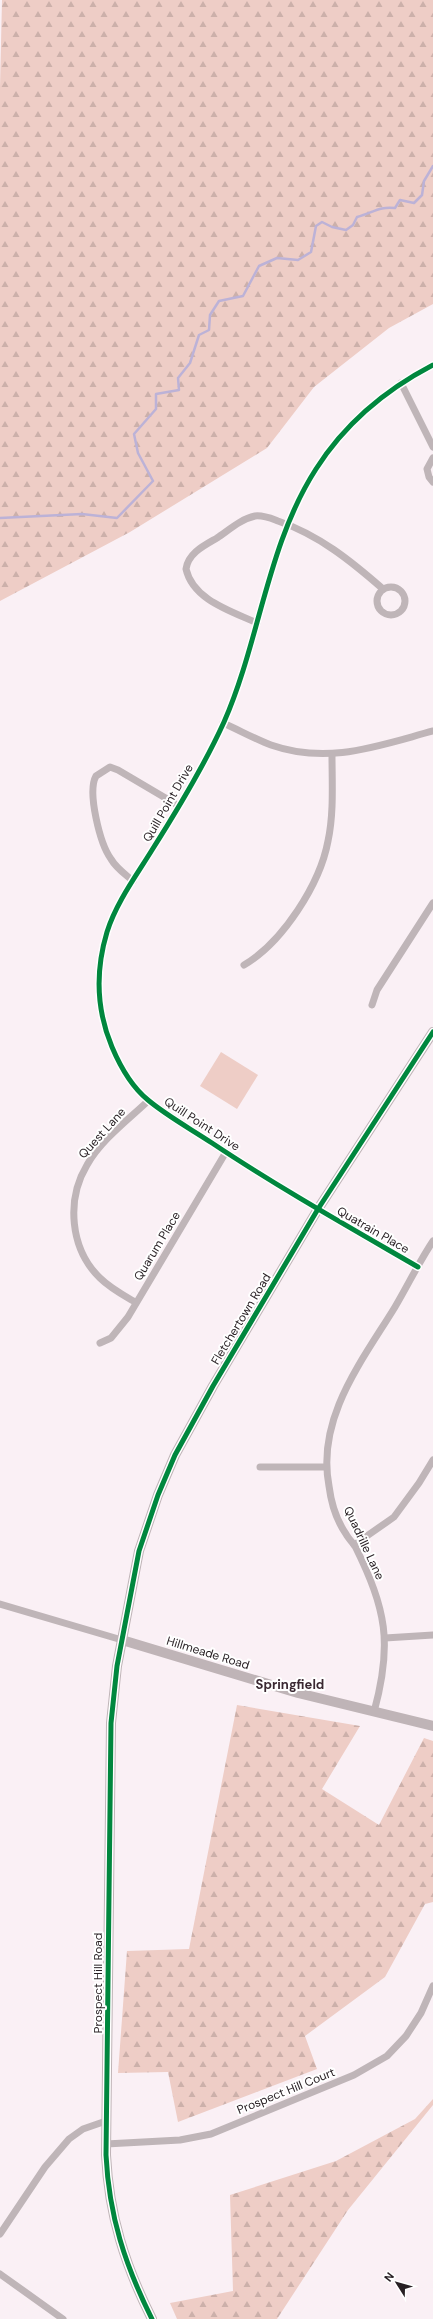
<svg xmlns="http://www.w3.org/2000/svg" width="433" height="2319" viewBox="0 0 433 2319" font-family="'DM Sans',sans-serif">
  <defs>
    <pattern id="forest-firs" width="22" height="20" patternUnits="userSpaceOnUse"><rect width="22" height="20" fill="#eecdc6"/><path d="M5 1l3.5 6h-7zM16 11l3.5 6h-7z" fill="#ccb0aa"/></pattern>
  </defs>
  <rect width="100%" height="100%" fill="#faf0f5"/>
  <!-- forest -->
  <g fill="url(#forest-firs)">
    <path d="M2,0H433V304L389,328L314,387L267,448L130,532L0,601V87Z"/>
    <path d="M237,1705L360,1726L322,1789L379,1825L424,1738L433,1741V1902L425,1904L385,1977L305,2036L317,2069L178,2122L168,2072L118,2073L127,1951L189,1949Z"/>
    <path d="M433,2099V2105L348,2210L277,2319H177L170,2303L233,2291L230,2195L336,2161L415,2119Z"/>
  </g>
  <!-- park -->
  <path fill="#eecdc6" d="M221,1052L258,1075L237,1109L200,1086Z"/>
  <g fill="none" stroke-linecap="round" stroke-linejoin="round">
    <!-- stream -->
    <path stroke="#bcb2d7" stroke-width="2.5" d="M0,518L82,514L117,518L153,481L138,453L134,434L156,409V394L179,390L178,378L190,363L199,335L209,330L210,315L219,301L243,296L259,266L277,258L298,260L311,252L316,226L322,222L332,227L346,230L353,225L357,217C373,213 379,206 395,208L400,200L414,203L422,195L424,181L433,166"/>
    <!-- street -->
    <g stroke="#bfb5b8" stroke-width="7">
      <path d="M401,383L433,447"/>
      <path d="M433,458L427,469L429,477L433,482"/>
      <circle cx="391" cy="601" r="14"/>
      <path d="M257,623C231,611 193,600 186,569C188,553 205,545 217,538C229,530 241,519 255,516C263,515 270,518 278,521C319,535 351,561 383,589"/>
      <path d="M223,723C239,730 255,739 271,745C328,765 377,746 433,731"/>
      <path d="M133,881C125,874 116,868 111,859C100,844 87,792 96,776L110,767L118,770L179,806"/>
      <path d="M244,965C283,942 320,884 328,841C334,813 332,783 332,755"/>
      <path d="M372,1005L377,990L433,903"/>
      <path d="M418,1267C349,1227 278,1187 212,1143C191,1129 167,1116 148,1100C132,1087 120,1066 112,1047C96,1009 95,972 107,932C116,903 136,876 152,850C178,809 204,766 224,722C260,640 267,545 316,469C346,422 385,390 433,365"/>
      <path d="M135,1302C123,1295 110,1288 100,1278C70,1249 66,1200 87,1165C101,1140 128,1120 148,1101"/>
      <path d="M100,1343L111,1338L128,1317L226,1152"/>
      <path d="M260,1467H326"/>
      <path d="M354,1545L394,1517L419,1483L433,1460"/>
      <path d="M0,1604L122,1640"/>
      <path d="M385,1638L433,1635"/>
      <path d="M374,1712C393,1643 386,1609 355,1546C352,1542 348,1538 346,1534C337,1521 331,1502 329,1486C316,1418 362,1361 395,1307C408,1285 419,1262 433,1241"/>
      <path d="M106,2144L180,2140L211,2134L354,2075L387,2056L406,2036L421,2013L433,1986"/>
      <path d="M0,2234L45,2167L69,2139L83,2129L106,2121"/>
      <path d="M0,2274L63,2319"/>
    </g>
    <!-- secondary -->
    <g stroke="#bfb4b7" stroke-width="10">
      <path d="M122,1640L298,1693L433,1726"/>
      <path d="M152,2319C125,2265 109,2216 106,2155L111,1723L117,1666L139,1551L158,1495L175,1455L213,1386L318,1209L433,1032"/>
    </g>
    <!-- cycleway casing -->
    <g stroke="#fff" stroke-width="8">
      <g id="cycleway">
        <path d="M418,1267C349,1227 278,1187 212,1143C191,1129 167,1116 148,1100C132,1087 120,1066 112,1047C96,1009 95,972 107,932C116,903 136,876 152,850C178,809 204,766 224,722C260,640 267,545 316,469C346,422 385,390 433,365"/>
        <path d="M152,2319C125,2265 109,2216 106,2155L111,1723L117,1666L139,1551L158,1495L175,1455L213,1386L318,1209L433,1032"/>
      </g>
    </g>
    <!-- cycleway -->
    <use href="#cycleway" stroke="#00873e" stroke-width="5"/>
  </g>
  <g text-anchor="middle" stroke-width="4" stroke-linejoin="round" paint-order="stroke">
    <!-- street labels -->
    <g font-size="12" fill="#271f23" stroke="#fff">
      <text transform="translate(168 803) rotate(-60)" y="4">Quill Point Drive</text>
      <text transform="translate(202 1124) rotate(33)" y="4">Quill Point Drive</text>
      <text transform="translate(102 1133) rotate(-48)" y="4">Quest Lane</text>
      <text transform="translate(373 1230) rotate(30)" y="4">Quatrain Place</text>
      <text transform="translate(157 1246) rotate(-59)" y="4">Quarum Place</text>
      <text transform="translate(241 1319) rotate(-59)" y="4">Fletchertown Road</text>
      <text transform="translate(364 1543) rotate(65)" y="4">Quadrille Lane</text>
      <text transform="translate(208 1653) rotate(17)" y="4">Hillmeade Road</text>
      <text transform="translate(98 1983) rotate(-90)" y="4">Prospect Hill Road</text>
      <text transform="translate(286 2091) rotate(-22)" y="4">Prospect Hill Court</text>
    </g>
    <!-- neighbourhood labels -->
    <g font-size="13" font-weight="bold" fill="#3a2932" stroke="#fff">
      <text x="290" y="1689">Springfield</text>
    </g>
  </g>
  <!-- north arrow -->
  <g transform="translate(397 2283) rotate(307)" stroke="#ffffff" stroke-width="3" paint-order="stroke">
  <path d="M0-3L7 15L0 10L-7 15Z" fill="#271f23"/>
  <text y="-6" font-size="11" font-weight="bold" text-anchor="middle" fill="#271f23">N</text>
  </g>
</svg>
